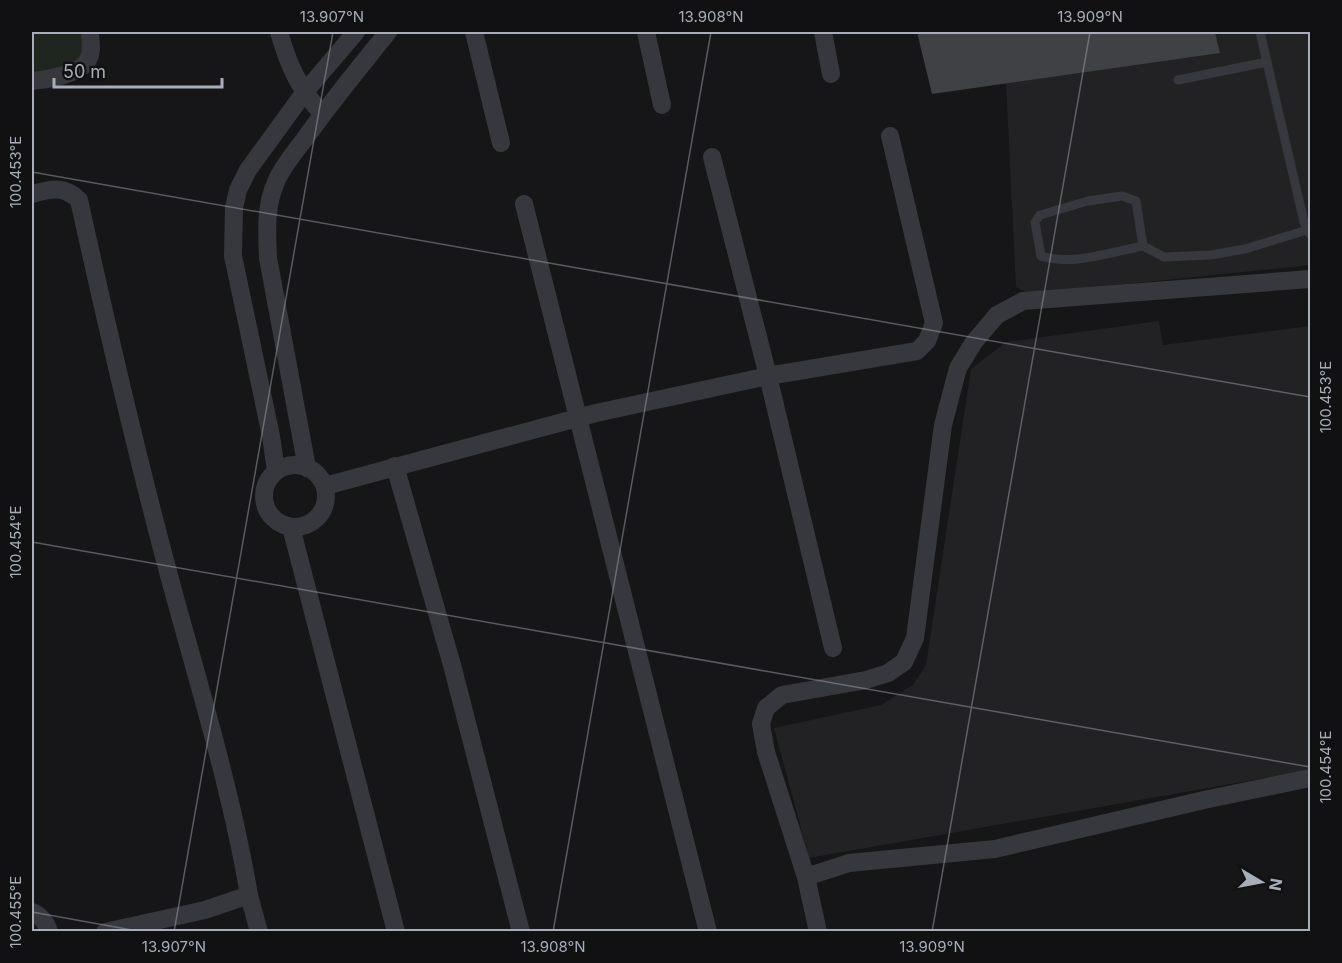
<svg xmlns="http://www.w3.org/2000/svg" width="1342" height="963" viewBox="0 0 1342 963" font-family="Inter,sans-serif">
  <rect width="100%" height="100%" fill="#161618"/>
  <!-- built -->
  <g fill="#222225">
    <path d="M1215,32H1310V265L1029,294L1016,287L1006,83L1220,52Z"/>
    <path d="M1159,321L1163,345L1310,326V770L809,858L774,728L881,705L913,685L926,665L971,369L1006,342Z"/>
  </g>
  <!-- green -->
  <path fill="#1e261f" d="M32,32H90L87,63L32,81Z"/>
  <!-- building -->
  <path fill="#404145" d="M917,32H1215L1220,53L932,94Z"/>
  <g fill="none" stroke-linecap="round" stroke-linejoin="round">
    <!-- lane -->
    <g stroke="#37383d" stroke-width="9">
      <path d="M1260,32L1304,222L1310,234"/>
      <path d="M1178,80L1267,62"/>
      <path d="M1143,246C1111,252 1072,266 1041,256L1035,222L1040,215L1088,201L1122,196L1136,201L1143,246L1164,257L1211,255L1245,249L1307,230"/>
    </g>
    <!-- street -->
    <g stroke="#37383d" stroke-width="18">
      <path d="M279,32C289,67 298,86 322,114"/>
      <path d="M474,32L501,143"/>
      <path d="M646,32L662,105"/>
      <path d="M823,32L831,74"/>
      <path d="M32,81C46,80 81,74 88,60C93,51 90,41 90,32"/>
      <path d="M712,157L768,376L833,648"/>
      <path d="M32,194C50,189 64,185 79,200C107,327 136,453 170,579C198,683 231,788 249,895L205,910L105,932"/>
      <path d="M524,204L708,932"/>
      <circle cx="295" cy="496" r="31"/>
      <path d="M395,466L452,665L521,932"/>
      <path d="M307,468L268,258C267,232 265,206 276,182C282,167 294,153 304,140C330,103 360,67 388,32"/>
      <path d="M276,471L271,436L233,256L234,208L238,190L248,170L304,93L356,32"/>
      <path d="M325,486L596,413L768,376L917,351L927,341L934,323L890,136"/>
      <path d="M291,527L396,932"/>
      <path d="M806,877L849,863L995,849L1204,800L1310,778"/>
      <path d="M249,895L259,932"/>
      <path d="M32,912C40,915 47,923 49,932"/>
      <path d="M818,932L806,877L766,752L761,724L766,708L782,695L866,680L888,673L904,662L915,638L943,425L958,368L974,342L997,315L1023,301L1310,279"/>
    </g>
  </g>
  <!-- ticks -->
  <path fill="none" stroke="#a8adb8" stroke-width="1.5" stroke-opacity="0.45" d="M32,172L1310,397M32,542L1310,767M32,912L143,932M174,932L333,32M553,932L711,32M932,932L1090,32M1310,932V931"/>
  <!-- border -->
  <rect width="1342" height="963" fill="none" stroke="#111113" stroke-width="66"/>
  <!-- north arrow -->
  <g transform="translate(1261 882) rotate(100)" stroke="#111113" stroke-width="4.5" paint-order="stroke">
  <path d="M0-4.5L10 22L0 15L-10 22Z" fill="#a8adb8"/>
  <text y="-9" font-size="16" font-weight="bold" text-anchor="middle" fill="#a8adb8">N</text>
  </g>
  <!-- scale -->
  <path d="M54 78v9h168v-9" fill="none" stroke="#a8adb8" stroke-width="3"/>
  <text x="63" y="78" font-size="18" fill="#a8adb8" stroke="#111113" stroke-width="4.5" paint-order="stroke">50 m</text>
  <rect x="33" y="33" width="1276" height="897" fill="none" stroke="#a8adb8" stroke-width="2"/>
  <g font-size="15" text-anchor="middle" fill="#a8adb8">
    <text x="332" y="22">13.907°N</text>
    <text x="711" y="22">13.908°N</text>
    <text x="1090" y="22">13.909°N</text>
    <text transform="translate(16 172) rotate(-90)" y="5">100.453°E</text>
    <text transform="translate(1326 397) rotate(-90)" y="5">100.453°E</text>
    <text transform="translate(16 542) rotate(-90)" y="5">100.454°E</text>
    <text transform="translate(1326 767) rotate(-90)" y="5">100.454°E</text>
    <text transform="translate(16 912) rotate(-90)" y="5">100.455°E</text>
    <text x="174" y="952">13.907°N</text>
    <text x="553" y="952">13.908°N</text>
    <text x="932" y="952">13.909°N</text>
  </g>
</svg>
